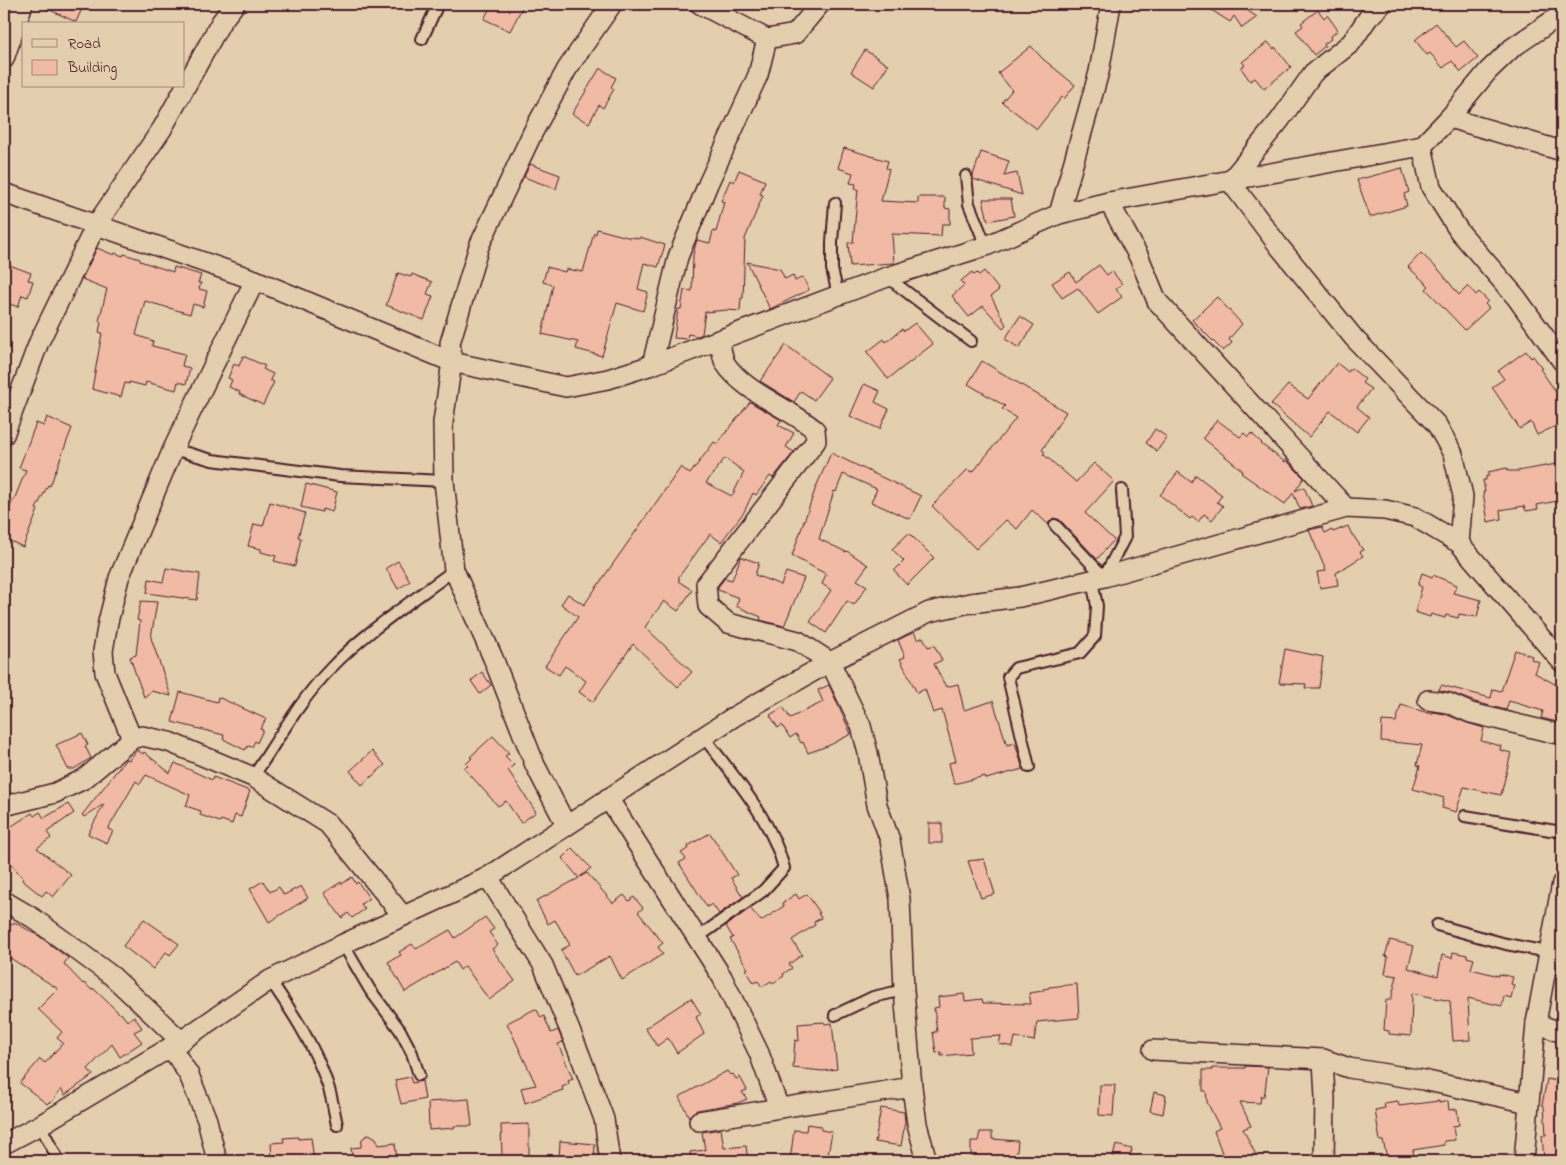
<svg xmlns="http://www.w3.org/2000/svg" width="1566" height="1165" viewBox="0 0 1566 1165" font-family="'Indie Flower',sans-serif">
  <rect width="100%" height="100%" fill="#e3cead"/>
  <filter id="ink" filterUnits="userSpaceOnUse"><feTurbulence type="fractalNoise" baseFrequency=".02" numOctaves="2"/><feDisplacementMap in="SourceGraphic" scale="10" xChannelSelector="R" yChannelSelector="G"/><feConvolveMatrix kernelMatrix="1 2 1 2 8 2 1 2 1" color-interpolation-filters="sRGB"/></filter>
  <g filter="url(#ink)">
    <!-- building -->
    <g fill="#f0baa5" stroke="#4a1f2b" fill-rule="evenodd">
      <path d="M37,4H84L76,22Z"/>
      <path d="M492,4H524L510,31L484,19Z"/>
      <path d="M1202,4H1242L1241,6L1257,17L1242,28L1234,16L1230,22Z"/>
      <path d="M1318,10L1324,18L1327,15L1338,30L1330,37L1331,39L1324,44L1325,46L1314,55L1296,31L1303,26L1301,23Z"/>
      <path d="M1436,23L1456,47L1464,41L1478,58L1461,72L1452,61L1443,68L1430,53L1427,55L1415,40Z"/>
      <path d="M1268,42L1274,49L1275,47L1291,67L1264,89L1255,78L1250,81L1241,68L1245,65L1242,62Z"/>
      <path d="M1031,46L1043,59L1075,85L1064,99L1062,97L1037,129L1002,102L1012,90L998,73Z"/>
      <path d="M865,50L888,65L874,87L851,72Z"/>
      <path d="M600,68L616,78L611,87L614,89L603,108L599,105L589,123L572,114Z"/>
      <path d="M844,148L888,161L886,168L889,169L881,201L918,203V197H945V208L950,209V224H942L941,236L892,234L894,263L850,266L848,243L853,242L858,189H855L856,184L850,183L853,173L838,168Z"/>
      <path d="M981,152L1009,161L1004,176L1017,173L1022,195L973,179V175Z"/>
      <path d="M530,164L560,175L556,189L524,177Z"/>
      <path d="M1402,168L1409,192L1404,194L1407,206L1370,217L1357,180Z"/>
      <path d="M739,170L765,181L760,194L763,195L745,239L743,298H741L740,311L727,310L705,312L702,334L698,336L688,334L687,339L674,338L678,309H681L684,290L692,291L693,255L696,243L697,240L710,243L713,231L716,232L724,202L721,201L730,180L734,182Z"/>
      <path d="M983,199H1011L1014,216L988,221Z"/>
      <path d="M597,229L631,238L632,237L639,239L640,237L665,245L658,267L644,263L638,289L648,292L643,311L617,303L602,356L576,349L578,342L542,334L553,285L543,282L547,267L565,272L566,269L583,272L594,233L596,234Z"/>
      <path d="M97,248L114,255L115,253L123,256L124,254L140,259V261L173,272L174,267L201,275L198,283H201L199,289L207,291L203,307L193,304L190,314L145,301L136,335L153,341L152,346L185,354L182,366L190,368L186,384L178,382L176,390L146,382L145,386L129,382V384L125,383L121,397L92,389L102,333L99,332L101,322L99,321L107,289L82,279Z"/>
      <path d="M1421,253L1440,271L1459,295L1468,286L1476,295L1479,292L1488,301L1485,304L1489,308L1465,330L1426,289L1429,286L1408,267Z"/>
      <path d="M747,262L780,269L785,279L793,275L795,281L803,277L809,290L770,309Z"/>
      <path d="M4,263L31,273L28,280L33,281L28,297L22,295L18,307L4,302Z"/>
      <path d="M1099,265L1107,275L1112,271L1122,284L1116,289L1122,297L1098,314L1078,288L1062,298L1052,283L1070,272L1076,282Z"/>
      <path d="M984,271L999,290L991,296L1006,325L1003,328L983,306L969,317L952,296L964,285L961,281L972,272L974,275L977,273L979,275Z"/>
      <path d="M398,273L411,277L412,274L432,282L427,294L433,296L424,320L386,305Z"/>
      <path d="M1217,297L1242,324L1229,339L1232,343L1223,351L1192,320Z"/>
      <path d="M1020,316L1034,325L1019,348L1005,339Z"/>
      <path d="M915,323L933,344L888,379L867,352L884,339L886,342L902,329L904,331Z"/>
      <path d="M786,345L830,378L814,400L801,391L794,402L760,381Z"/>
      <path d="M1526,351L1531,358L1533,356L1542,368L1540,369L1562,400V423L1537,435L1531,422L1520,429L1492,387L1504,379L1498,371Z"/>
      <path d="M243,356L265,366L263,369L273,374L270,380L274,382L263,405L239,394L240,392L229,387L232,380L228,378L234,364L239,366Z"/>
      <path d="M982,361L1066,412L1042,450L1045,452L1043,454L1076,482L1094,463L1114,481L1085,513L1114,540L1097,559L1060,520L1053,518L1048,524L1032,510L1017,529L1006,520L976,549L932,506L967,470L973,472L1016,418L1002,409L1005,406L968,384Z"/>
      <path d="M1337,363L1348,372L1351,368L1365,379L1362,383L1371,389L1357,407L1369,417L1357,432L1330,411L1309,437L1271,404L1288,385L1308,399Z"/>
      <path d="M864,384L880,391L875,402L889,409L880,429L850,416Z"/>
      <path d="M750,402L781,420L778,425L794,433L786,447L794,452L773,478L770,476L756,495L753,493L744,512L721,542L710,534L678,578L680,579L678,581L692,590L678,611L664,601L645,627L692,672L678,687L633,644L593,702L579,692L586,681L565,666L559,675L545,666L578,617L561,604L568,594L584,605L681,467L690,474L714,442L717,444ZM725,458L744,472L732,496L706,483Z"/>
      <path d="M47,417L72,428L50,486L48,485L36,509L38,510L23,547L4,538V534L8,523L4,520L13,500H14L26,470L19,468L36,423L44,426Z"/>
      <path d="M1217,420L1240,437L1244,433L1248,437L1251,433L1262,443L1261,444L1285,462L1286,460L1304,478L1295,491L1304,487L1312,506L1300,509L1293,493L1285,504L1241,473L1243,471L1203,438Z"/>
      <path d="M1155,429L1167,437L1157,451L1146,443Z"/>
      <path d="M831,453L921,496L910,519L871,502L877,489L843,474L836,492L834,491L819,539L846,552L847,551L868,565L857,580L867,586L854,605L847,601L826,633L810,622L831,590L822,584L826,574L792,556L816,487Z"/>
      <path d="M1562,463V500L1537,505L1538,509L1526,511L1524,506L1500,510L1501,519L1488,522L1483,492H1485L1483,480H1486V476H1489L1488,472L1507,468L1508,471H1518Z"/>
      <path d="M1178,472L1191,482L1196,475L1222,495L1217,502L1223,506L1212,520L1204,514L1198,522L1192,517L1190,519L1160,495Z"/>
      <path d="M306,484L337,492L332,512L322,509V512L301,507Z"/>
      <path d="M270,502L305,513L298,537L301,538L295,566L274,561L276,556L261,552V549L248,546L254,524L263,526Z"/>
      <path d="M1348,526L1352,535H1353L1363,550L1360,552L1363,556L1336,573L1338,585L1320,588L1317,572L1326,571L1309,530L1322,527L1325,533L1332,530L1333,532Z"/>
      <path d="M909,533L934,558L907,585L894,571L904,561L892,549Z"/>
      <path d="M741,557L759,563L755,575L781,585L786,572L804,578L784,626L760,620L761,617L736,606L739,598L718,590V587L725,578L732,580Z"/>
      <path d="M398,561L410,581L398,589L386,568Z"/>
      <path d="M166,568L200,574L197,600L147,593L149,579L163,582Z"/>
      <path d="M1422,573L1432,577L1433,575L1457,585L1453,593L1481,600L1477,617L1459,614L1458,618L1446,615L1445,618L1431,614L1430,617L1415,612L1422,587L1418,585Z"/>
      <path d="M141,601L157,602L151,638L171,696L152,691L144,697L135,672L130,657L136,655L140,621L137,620Z"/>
      <path d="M914,632L918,640L923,637L928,647L934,645L942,660L934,664L946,687L958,684L964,710L993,701L1007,745L1015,743L1023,769L986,779L985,776L954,784L949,763L956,761L942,710L933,713L925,689L917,693L900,659L905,657L898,640Z"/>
      <path d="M1285,649L1323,657L1319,688H1305L1306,684L1279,683Z"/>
      <path d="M1515,650L1532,656L1531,659L1539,662L1535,673L1562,688V723L1541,718L1543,711L1509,701L1506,710L1475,702L1452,693L1439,690L1441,685L1491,698L1493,689L1501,691Z"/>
      <path d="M482,672L491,685L480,694L471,681Z"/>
      <path d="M829,685L851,734L830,745L808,753L803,742L801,743L796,734L790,738L782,725L778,728L770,715L783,707L790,718L823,702L818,690Z"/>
      <path d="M180,692L217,702L218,697L266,719L260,729L263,730L257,743L255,741L252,747L248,746L245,750L223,739L224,735L172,722Z"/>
      <path d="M1401,705L1432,714L1433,712L1445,714L1467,723L1484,728L1481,741L1501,746L1500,750L1511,753L1501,795L1464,787L1456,812L1442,808L1444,798L1413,789L1420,766L1417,765L1422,745L1381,741L1382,721L1396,722Z"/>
      <path d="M82,733L88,745L85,746L91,758L74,769H68L56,745Z"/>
      <path d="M493,736L509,753L505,756L514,765L508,770L536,812L521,823L506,801L498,806L464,768L468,766L466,764L472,758L470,757Z"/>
      <path d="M137,750L143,754L144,752L170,773L175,763L212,780L213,777L250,791L241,817L235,815L232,824L221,820L220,822L200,815L201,811L186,806L190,795L146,775L140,784L136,781L108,829L113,831L107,843L88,834L104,804L84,817L82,815L126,759L129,760Z"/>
      <path d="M372,751L385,765L362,785L350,771Z"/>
      <path d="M68,804L74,813L47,832L51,838L37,848L71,875L53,897L46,891L42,896L22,880L23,878L4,856V831L32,813L34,816L40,812L44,818Z"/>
      <rect x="929" y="823" width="13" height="20"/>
      <path d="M710,833L737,875L731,878L743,897L719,914L712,904L707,907L679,863L686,859L681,853L689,848L688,846Z"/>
      <path d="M572,848L591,868L580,877L587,873L613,903L624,895L629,901L634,897L643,908L638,912L663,943L658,947L663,954L622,980L610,956L575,976L561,950L570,945L555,920L548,924L536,901L579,878L562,858Z"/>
      <path d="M984,859L995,894L981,898L968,861Z"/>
      <path d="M352,877L356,884L358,882L369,898L361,904L365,909L352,918L348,913L342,918L324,893L341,882L342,884Z"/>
      <path d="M263,881L270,892L279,887L284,895L301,886L308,898L269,922L250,889Z"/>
      <path d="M796,894L799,899L807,894L820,913H818L821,918L814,922L815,925L792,940L802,955L789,964L792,968L783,974L784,976L773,983L771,981L762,987L758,981L754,983L746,970L748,969L730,939L733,938L726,926L750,908L761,921L784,906L782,903Z"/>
      <path d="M485,917L494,929L489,932L498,945L492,949L515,981L489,1000L465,966L460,970L455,962L405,992L388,962L401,955L399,952L412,944L416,949L450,930L455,938Z"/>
      <path d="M144,919L179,944L170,955L166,952L153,969L123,946Z"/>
      <path d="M4,921L12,925L14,922L39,936L68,958L64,964L83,984L84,983L92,990L93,988L120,1014L121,1013L127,1021L134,1016L142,1028L134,1032L142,1042L120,1057L112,1044L88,1069L93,1075L65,1095L61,1089L51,1103L49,1102L47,1104L20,1083L40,1059L45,1063L63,1043L57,1038L62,1032L38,1009L58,989L4,954Z"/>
      <path d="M1390,940L1414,946L1408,968L1438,976L1442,955L1452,958L1453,952L1467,955V957L1474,959L1471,969L1499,976V974L1513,977L1511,984L1514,985L1511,998L1504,996L1502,1006L1468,998L1470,1040L1453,1041L1450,1001L1412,993L1411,1036L1389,1034V1031L1384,1030L1386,1000H1391L1397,976L1385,974L1388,957L1385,956Z"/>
      <path d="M1077,984L1079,1018L1037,1022L1034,1041L1015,1037L1013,1047L999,1044L1001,1036L970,1038L971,1053L941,1056V1052L936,1053L933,1032H937L934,1008L939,1007L938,997L964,994L965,1001L982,999L983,1003L1031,1004L1029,993L1043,991V989L1049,988V987Z"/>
      <path d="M691,998L701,1014L696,1017L704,1034L677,1053L668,1038L657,1046L645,1028Z"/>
      <path d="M535,1009L537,1010L541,1018L544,1016L551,1033L558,1030L563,1042L558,1044L573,1079L568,1081L569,1084L562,1087L563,1090L525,1103L521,1088L536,1085L507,1023Z"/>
      <path d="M824,1022L825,1024L832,1023L837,1069L823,1071L793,1068L795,1040L799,1041L798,1024Z"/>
      <path d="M1245,1066L1268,1067L1265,1091L1264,1096H1261L1260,1103L1240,1102L1251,1126L1243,1129L1259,1161H1225L1214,1131L1220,1128L1207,1102L1206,1091H1203V1070H1212V1068H1245Z"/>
      <path d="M727,1071L730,1075L733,1074L736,1079L740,1077L747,1090L742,1092L747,1099L738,1103L697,1110L692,1113L689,1117L679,1097Z"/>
      <path d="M410,1077L412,1083L422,1081L425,1099L401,1104L395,1080Z"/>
      <path d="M1547,1079L1562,1082V1161L1544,1160L1542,1135H1546L1544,1106L1542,1105Z"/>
      <path d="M1100,1085H1115L1113,1116L1099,1115Z"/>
      <path d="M1154,1092L1166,1095L1163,1114L1150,1111Z"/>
      <path d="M469,1099L472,1126H454V1128L429,1130L428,1102Z"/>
      <path d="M1398,1101L1399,1106L1439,1101V1103L1448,1101L1449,1110L1457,1109L1459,1125L1453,1126L1455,1140L1444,1141V1145L1413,1150L1414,1157L1396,1161H1388L1383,1141H1380L1375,1110L1385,1108L1384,1103Z"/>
      <path d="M881,1108L904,1112L905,1122L901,1146L875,1142Z"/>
      <path d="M529,1124V1155H521L522,1160H507V1157H502L501,1125Z"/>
      <path d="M807,1124L821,1126V1130L832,1132L827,1161H790L794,1130L806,1131Z"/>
      <path d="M721,1129L724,1148L746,1146L748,1161H691L690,1152L705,1150L702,1132Z"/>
      <path d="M980,1132H992V1139L1018,1141L1016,1161L971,1160V1141H978Z"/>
      <path d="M369,1134L376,1138L379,1145L395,1143L397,1161H353L351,1148L361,1147L362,1139Z"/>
      <path d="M298,1137V1139L311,1138L314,1159L272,1161L271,1143L284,1142L283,1138Z"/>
      <path d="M560,1141L595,1144L594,1161H559Z"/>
      <path d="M1116,1145L1132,1149L1129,1161H1112Z"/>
    </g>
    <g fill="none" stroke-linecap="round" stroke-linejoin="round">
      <!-- lane casing -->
      <g stroke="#4a1f2b" stroke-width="14">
        <g id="lane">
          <path d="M422,39L438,4"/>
          <path d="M966,176L969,204L986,246"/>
          <path d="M835,203L832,242V269L838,295"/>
          <path d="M887,277L971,341"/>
          <path d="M173,449L212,460L340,476L444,481"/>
          <path d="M1055,525L1104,577L1125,537L1122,490"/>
          <path d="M1029,767L1008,677L1016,668L1080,653L1095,636L1097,606L1092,580"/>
          <path d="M253,777C277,741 300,700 331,668C366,631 413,601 454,570"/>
          <path d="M1465,816L1562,832"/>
          <path d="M1437,925L1506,944L1548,952"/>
          <path d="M697,938L763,891L784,868C771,818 734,777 703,736"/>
          <path d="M343,944L370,990L400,1030L412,1053L419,1075"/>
          <path d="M270,980C293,1013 314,1045 327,1083C332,1096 334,1111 337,1125"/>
          <path d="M835,1015L873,997L904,990"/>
          <path d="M40,1125L59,1161"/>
        </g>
      </g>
      <!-- street casing -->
      <g stroke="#4a1f2b" stroke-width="22">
        <g id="street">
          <path d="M700,4L767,39"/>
          <path d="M1382,4L1368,18L1351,43L1313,73L1280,120L1230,181L1278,245L1354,338L1437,425L1453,454L1463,496L1459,543"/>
          <path d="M1562,14L1512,48L1488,71L1449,118L1422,146L1431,187L1459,231L1516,297L1562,361"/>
          <path d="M4,59L23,4"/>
          <path d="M1449,118L1562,151"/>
          <path d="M4,193L255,280L452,362L566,387L608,379L652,365L887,277L986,246L1059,214L1109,202L1422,146"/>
          <path d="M1109,202L1139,257L1157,301L1346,508"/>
          <path d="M1059,214L1099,72L1111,4"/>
          <path d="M719,340C721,347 722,356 725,363C743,392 790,408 815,430L816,441L706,584L708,606L728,623L798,641L830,662L861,726L868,753L877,805L890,840L900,899L904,990L912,1087L917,1124L927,1161"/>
          <path d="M652,365L678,257L708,184L758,75L767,39L795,34L820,4"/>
          <path d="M4,435L39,342L96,225L162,129L221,22L235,4"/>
          <path d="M1428,700L1448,703L1471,713L1562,735"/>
          <path d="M132,739L105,673L103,651L108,622L119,578L173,449L255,280"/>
          <path d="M608,798L722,977L759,1053L779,1108"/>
          <path d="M4,806L55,793L84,779L132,739L142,736L169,742L253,777L328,824L403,916"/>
          <path d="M566,825L535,765L493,658L454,570L444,481L443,422L452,362L450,343L479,246L533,132L567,69L612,4"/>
          <path d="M488,877L543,965L580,1055L604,1119L610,1161"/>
          <path d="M4,901L33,918L112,976L181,1041"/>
          <path d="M1536,1023L1562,1033"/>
          <path d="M171,1047L189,1075L207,1120L217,1161"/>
          <path d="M1153,1050L1323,1059L1349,1068L1423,1080L1529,1103"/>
          <path d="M1323,1059L1325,1098L1324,1161"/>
          <path d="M699,1121L912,1087"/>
          <path d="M4,1144L40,1125L181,1041L270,980L343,944L488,877L735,716L830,662L929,612L970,603L1020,597L1104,577L1346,508L1385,510L1415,517L1459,543L1562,662"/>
          <path d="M1524,1161L1536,1023L1562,883"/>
        </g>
      </g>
      <!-- lane -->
      <use href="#lane" stroke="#e3cead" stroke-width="10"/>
      <!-- street -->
      <use href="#street" stroke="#e3cead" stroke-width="19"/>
    </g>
  </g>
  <!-- margin -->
  <rect width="1566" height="1165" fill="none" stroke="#e3cead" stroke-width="20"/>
  <rect x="10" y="10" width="1546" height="1145" fill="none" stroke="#4a1f2b" stroke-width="2" filter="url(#ink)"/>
  <!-- legend -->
  <rect x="22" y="22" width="162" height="65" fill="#e3cead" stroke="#a68879"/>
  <rect x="32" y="39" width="25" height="8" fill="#e3cead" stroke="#a68879"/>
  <text x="68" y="48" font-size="15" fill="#4a1f2b">Road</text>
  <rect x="32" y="60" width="25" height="15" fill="#f0baa5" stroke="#a68879"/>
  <text x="68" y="72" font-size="15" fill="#4a1f2b">Building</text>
</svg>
